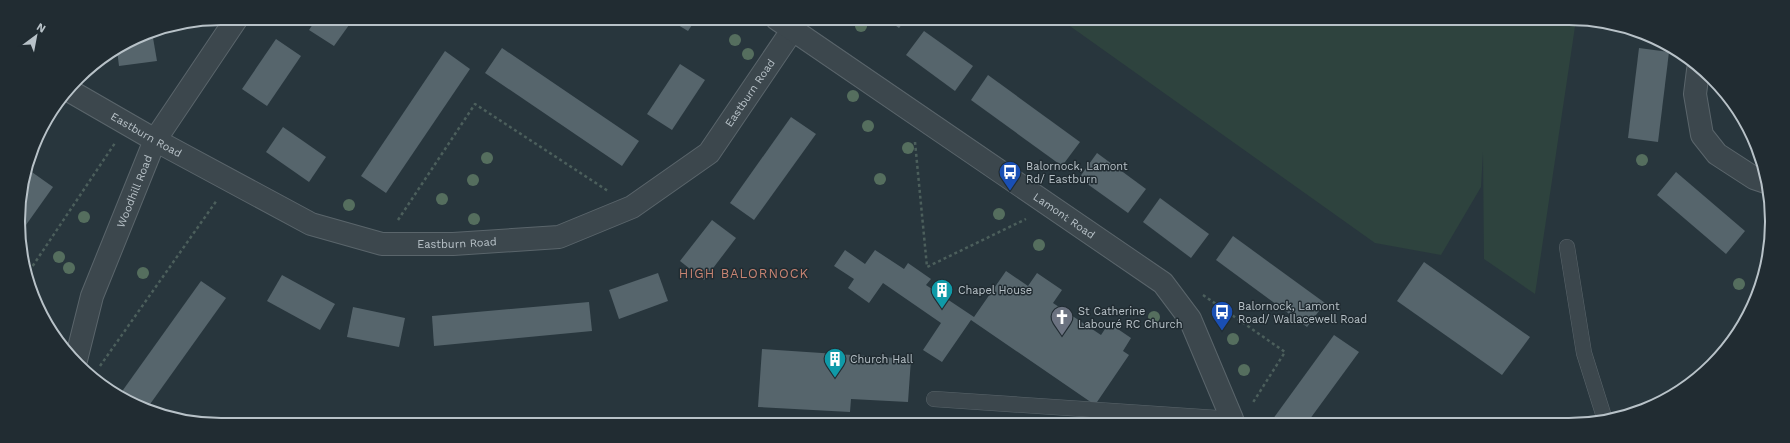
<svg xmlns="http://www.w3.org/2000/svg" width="1790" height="443" viewBox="0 0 1790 443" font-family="'Work Sans',sans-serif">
  <rect width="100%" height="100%" fill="#28363d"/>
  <!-- green -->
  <path fill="#2e433e" d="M1060,19L1576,20L1535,294L1484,259L1483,152L1481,187L1441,255L1375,243Z"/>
  <!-- building -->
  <g fill="#56656c">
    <path d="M317,18H354L334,46L309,30Z"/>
    <path d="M668,19H696L688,31Z"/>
    <path d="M886,19H906L899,28Z"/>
    <path d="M924,31L973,66L955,91L906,55Z"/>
    <path d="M152,32L157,61L119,66L117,50L144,33Z"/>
    <path d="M276,39L301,56L267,106L242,89Z"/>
    <path d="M502,48L639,141L622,166L485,73Z"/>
    <path d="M1639,48L1669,52L1658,142L1628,138Z"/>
    <path d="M445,51L470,69L386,193L361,176Z"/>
    <path d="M680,64L705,80L672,130L647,114Z"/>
    <path d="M988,75L1080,142L1062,166L971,100Z"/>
    <path d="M791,117L816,134L754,220L730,203Z"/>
    <path d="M283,127L326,157L309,182L266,152Z"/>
    <path d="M1097,153L1146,189L1128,213L1079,178Z"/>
    <path d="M29,170L53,187L21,232L18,208Z"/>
    <path d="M1676,172L1745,231L1726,254L1657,195Z"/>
    <path d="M1160,198L1209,234L1191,258L1143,222Z"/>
    <path d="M712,220L736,238L704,280L680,261Z"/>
    <path d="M1233,236L1325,303L1307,327L1216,260Z"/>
    <path d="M845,250L865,264L875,250L904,269L908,263L931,279L926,285L974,317L1006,271L1028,286L1037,273L1062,290L1053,303L1101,335L1109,323L1131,338L1123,351L1129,355L1095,405L971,320L942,362L923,350L941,323L883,283L869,303L848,288L854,279L834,266Z"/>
    <path d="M1424,262L1530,337L1502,375L1397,301Z"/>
    <path d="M658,273L668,301L619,319L609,290Z"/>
    <path d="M282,275L335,304L320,330L267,301Z"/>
    <path d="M201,281L226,298L148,407L120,398L118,397Z"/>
    <path d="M589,302L592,331L434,346L432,316Z"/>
    <path d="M353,307L405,318L399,347L347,337Z"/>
    <path d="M1334,335L1359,352L1307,423H1270Z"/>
    <path d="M762,349L911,359L908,402L851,399L850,412L758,407Z"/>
    <path d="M1663,401L1658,404L1643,409L1642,408Z"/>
  </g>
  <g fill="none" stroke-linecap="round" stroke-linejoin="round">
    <!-- service casing -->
    <g stroke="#5a656b" stroke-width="16">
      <g id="service">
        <path d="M1567,247L1584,353L1605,420"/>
        <path d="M934,399L1232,419"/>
      </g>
    </g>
    <!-- minor casing -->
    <g stroke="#5a656b" stroke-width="24">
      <g id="minor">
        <path d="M1698,70L1695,94L1702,135L1717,154L1754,178L1766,182"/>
        <path id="s1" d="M70,91L155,140L311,224L382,244H453L559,237L632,207L709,153L793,29"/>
        <path id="s2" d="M76,360L92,296L155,140L237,18"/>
      </g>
    </g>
    <!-- tertiary casing -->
    <g stroke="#5a656b" stroke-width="24">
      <g id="tertiary">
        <path id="s3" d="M777,19L1163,283L1190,319L1232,419V423"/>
      </g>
    </g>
    <!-- path -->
    <g stroke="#4c5f5c" stroke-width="2.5" stroke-dasharray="3 3" stroke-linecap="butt">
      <path d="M915,142L927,267L1026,219"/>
      <path d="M398,220L475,104L608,191"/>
      <path d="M1767,259L1769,231"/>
      <path d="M26,276L115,143"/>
      <path d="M1203,295L1285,352L1252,404"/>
      <path d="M100,366L217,200"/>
    </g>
    <!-- service -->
    <use href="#service" stroke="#3c474d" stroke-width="15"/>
    <!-- minor -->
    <use href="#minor" stroke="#3c474d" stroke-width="22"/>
    <!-- tertiary -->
    <use href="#tertiary" stroke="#3c474d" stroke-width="22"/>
  </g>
  <!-- trees -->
  <g fill="#556e5e">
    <circle cx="861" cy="26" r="6"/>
    <circle cx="735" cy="40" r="6"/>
    <circle cx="748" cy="54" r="6"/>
    <circle cx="853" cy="96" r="6"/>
    <circle cx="868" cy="126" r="6"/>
    <circle cx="908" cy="148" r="6"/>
    <circle cx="487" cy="158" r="6"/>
    <circle cx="1642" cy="160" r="6"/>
    <circle cx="880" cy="179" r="6"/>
    <circle cx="473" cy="180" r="6"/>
    <circle cx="442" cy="199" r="6"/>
    <circle cx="349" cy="205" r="6"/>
    <circle cx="999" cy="214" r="6"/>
    <circle cx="84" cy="217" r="6"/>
    <circle cx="474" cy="219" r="6"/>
    <circle cx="1039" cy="245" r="6"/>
    <circle cx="59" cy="257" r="6"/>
    <circle cx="69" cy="268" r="6"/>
    <circle cx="143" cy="273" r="6"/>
    <circle cx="1739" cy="284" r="6"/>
    <circle cx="1154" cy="317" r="6"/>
    <circle cx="1233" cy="339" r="6"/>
    <circle cx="1244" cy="370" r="6"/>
  </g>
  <!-- icons -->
  <defs>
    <g id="bus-pin" transform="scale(1.15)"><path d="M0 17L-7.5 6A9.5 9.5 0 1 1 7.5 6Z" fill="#1a4fb4" stroke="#212c32"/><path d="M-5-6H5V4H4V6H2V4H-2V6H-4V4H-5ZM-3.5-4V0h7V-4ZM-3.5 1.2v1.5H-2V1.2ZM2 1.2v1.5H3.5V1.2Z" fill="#fff"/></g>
    <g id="building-pin" transform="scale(1.15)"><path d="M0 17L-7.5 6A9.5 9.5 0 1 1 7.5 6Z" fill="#0f9aa8" stroke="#212c32"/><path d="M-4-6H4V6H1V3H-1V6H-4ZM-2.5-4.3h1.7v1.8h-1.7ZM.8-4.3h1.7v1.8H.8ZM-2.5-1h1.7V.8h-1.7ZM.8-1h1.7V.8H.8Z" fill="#fff"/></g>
    <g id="church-pin" transform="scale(1.15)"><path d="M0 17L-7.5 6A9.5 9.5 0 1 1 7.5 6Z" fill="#6b7280" stroke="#212c32"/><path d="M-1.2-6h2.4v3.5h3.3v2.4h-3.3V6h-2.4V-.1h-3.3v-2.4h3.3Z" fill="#fff"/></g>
  </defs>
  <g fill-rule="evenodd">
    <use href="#bus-pin" x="1010" y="172"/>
    <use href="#building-pin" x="942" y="290"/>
    <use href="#bus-pin" x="1222" y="312"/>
    <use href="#church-pin" x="1062" y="317"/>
    <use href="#building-pin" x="835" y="359"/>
  </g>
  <g text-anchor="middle" stroke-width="3" stroke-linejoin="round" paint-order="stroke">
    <!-- street labels -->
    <g font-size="11" fill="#b8c2c8" stroke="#212c32">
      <text dy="4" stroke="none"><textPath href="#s1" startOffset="772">Eastburn Road</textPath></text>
      <text dy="4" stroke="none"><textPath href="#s1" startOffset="88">Eastburn Road</textPath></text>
      <text dy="4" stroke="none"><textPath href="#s2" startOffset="179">Woodhill Road</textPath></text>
      <text dy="4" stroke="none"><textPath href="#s3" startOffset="348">Lamont Road</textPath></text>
      <text dy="4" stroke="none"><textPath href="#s1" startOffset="424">Eastburn Road</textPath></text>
    </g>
    <!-- poi labels -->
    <g font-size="11" fill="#b8c2c8" stroke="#212c32" text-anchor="start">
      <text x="1026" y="170">Balornock, Lamont<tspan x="1026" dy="13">Rd/ Eastburn</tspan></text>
      <text x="958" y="294">Chapel House</text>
      <text x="1238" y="310">Balornock, Lamont<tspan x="1238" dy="13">Road/ Wallacewell Road</tspan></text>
      <text x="1078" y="315">St Catherine<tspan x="1078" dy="13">Labouré RC Church</tspan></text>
      <text x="850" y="363">Church Hall</text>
    </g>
    <!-- quarter labels -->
    <g font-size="13" letter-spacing="1" fill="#c88473" stroke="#212c32">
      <text x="744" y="278">HIGH BALORNOCK</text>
    </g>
  </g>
  <!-- crop -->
  <path d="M0 0H1790V443H0ZM221 25H1569A196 196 0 0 1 1765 221V222A196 196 0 0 1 1569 418H221A196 196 0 0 1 25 222V221A196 196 0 0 1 221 25Z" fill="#212c32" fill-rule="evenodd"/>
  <path fill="none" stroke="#b8c2c8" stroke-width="2" d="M221 25H1569A196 196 0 0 1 1765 221V222A196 196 0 0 1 1569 418H221A196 196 0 0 1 25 222V221A196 196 0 0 1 221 25Z"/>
  <!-- north arrow -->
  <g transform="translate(36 36) rotate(32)" stroke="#212c32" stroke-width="3" paint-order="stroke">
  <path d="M0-3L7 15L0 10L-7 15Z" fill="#b8c2c8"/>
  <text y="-6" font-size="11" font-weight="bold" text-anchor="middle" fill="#b8c2c8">N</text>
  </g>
</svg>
